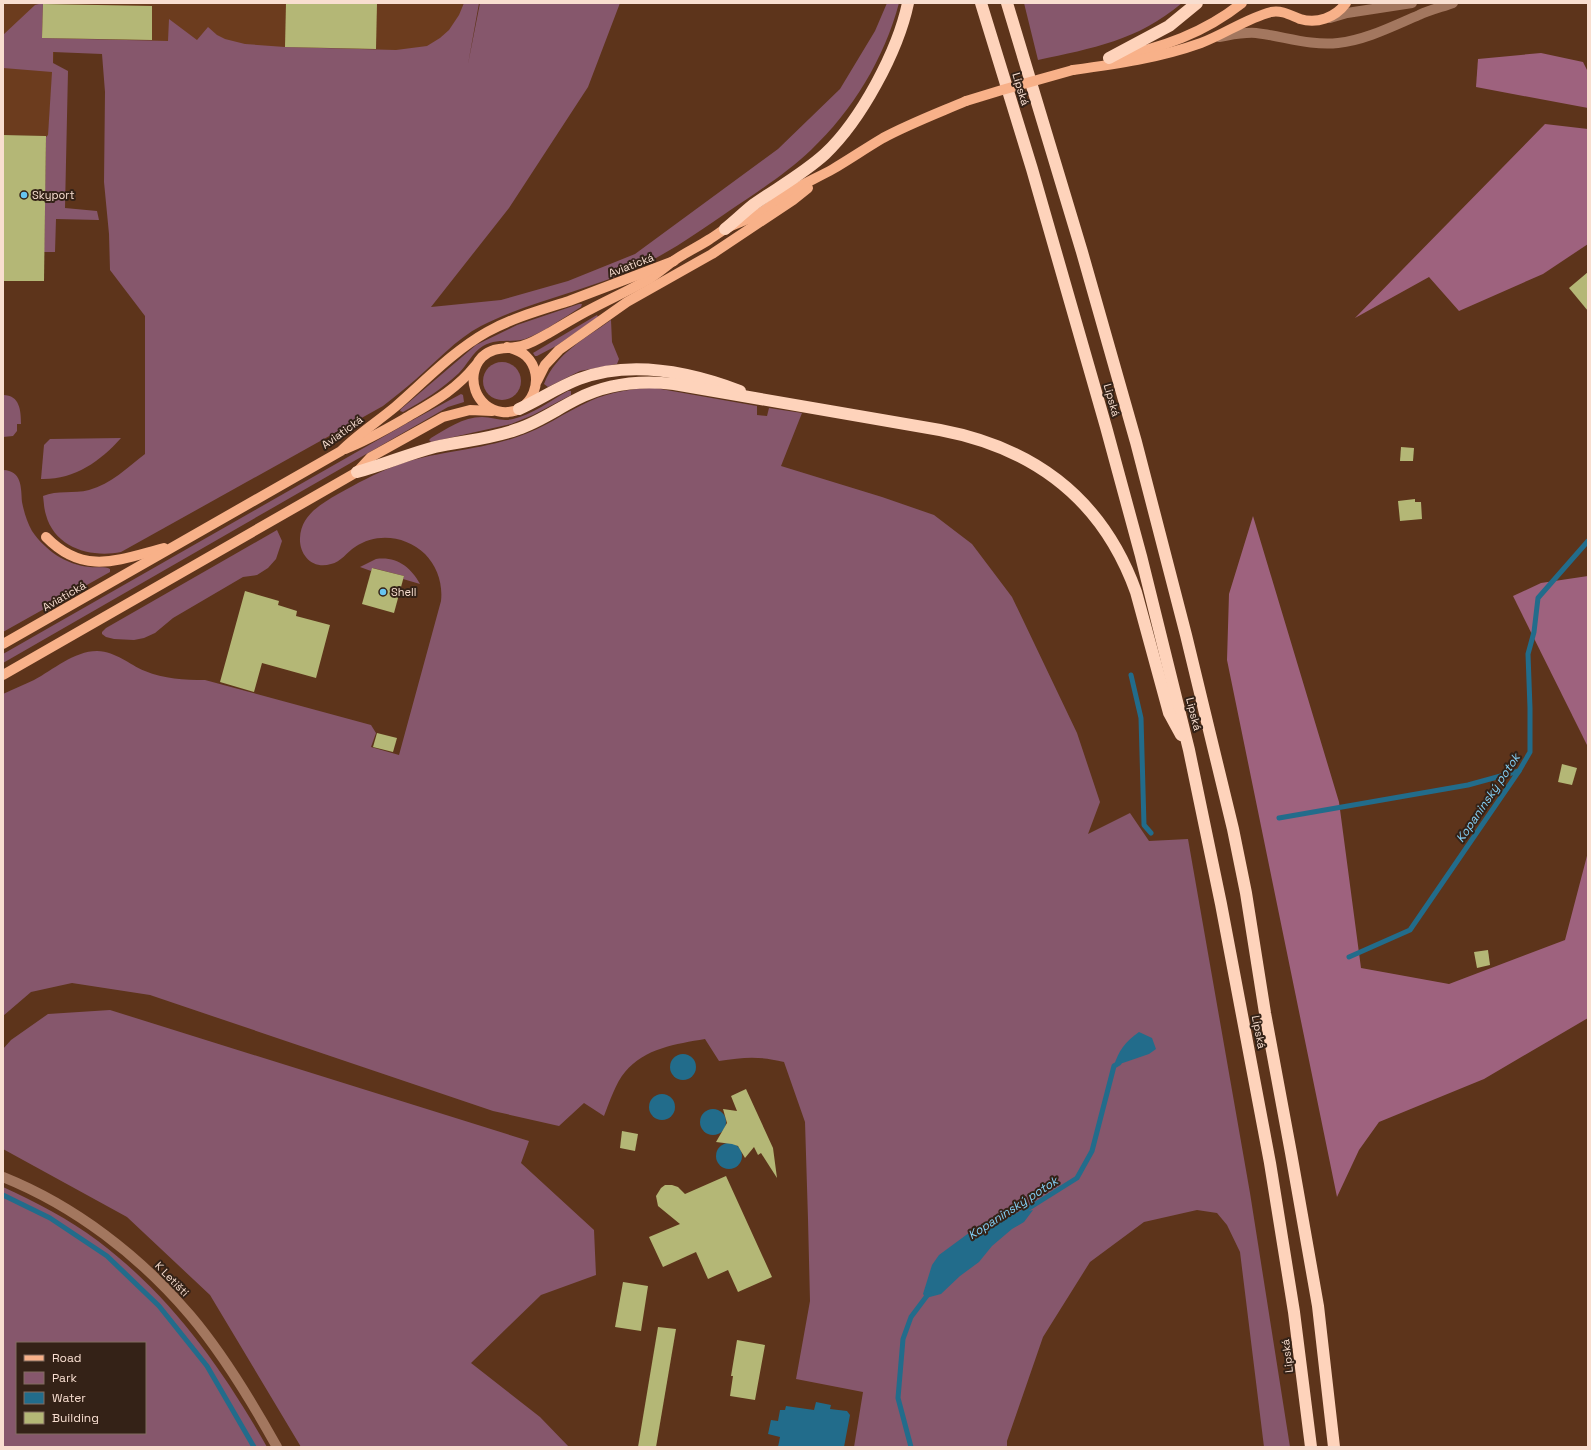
<svg xmlns="http://www.w3.org/2000/svg" width="1591" height="1450" viewBox="0 0 1591 1450" font-family="'Space Grotesk',sans-serif">
  <rect width="100%" height="100%" fill="#5d341b"/>
  <!-- built -->
  <path fill="#6c3c1e" d="M3,3H479L466,73L194,54L54,52L48,136H46L3,135Z"/>
  <!-- green -->
  <g fill="#86576c" fill-rule="evenodd">
    <path d="M43,3L42,38L168,41L169,19L197,40L208,27L217,35L225,39L245,44L285,47L396,50L427,46L440,38L449,30L459,15L464,3H479L468,64L480,3H620L588,87L509,208L431,307L501,300L568,281L635,254L778,149L840,89L875,31L887,3H899C884,59 853,110 811,150C788,172 756,193 729,211C700,231 669,253 636,268C586,291 530,301 481,326C456,339 436,362 415,380C405,389 394,397 383,406L121,552C91,558 55,548 46,515C44,509 44,503 43,496C57,490 74,494 89,490C111,484 128,467 145,454V316L110,270L109,234L104,182L105,92L102,54L53,52V63L68,71L65,208L97,211L99,220L56,219L55,252H44L46,137L48,135L52,72L3,68V35L35,5Z"/>
    <path d="M1024,3H1182C1137,41 1093,48 1038,60Z"/>
    <path d="M579,304H582L581,307C563,318 544,332 525,339C510,343 497,338 483,346C472,353 467,365 459,373C442,389 423,401 403,412L400,411L401,409L476,345L517,325Z"/>
    <path d="M597,315L598,317L556,346L537,356H535L533,353Z"/>
    <path d="M611,320L612,342L619,359L617,364L580,371L548,387L544,384C556,353 586,338 611,320Z"/>
    <circle cx="502" cy="381" r="19"/>
    <path d="M655,388L757,406V415L767,416L769,408L802,413L781,466L882,497L934,515L972,544L1012,597L1077,733L1100,802L1088,834L1130,813L1149,841L1188,839L1250,1193L1290,1447H1264L1240,1252L1227,1225L1217,1213L1197,1210L1144,1222L1090,1262L1043,1337L1007,1441V1447H854L863,1392L796,1379L810,1301L808,1219L805,1122L784,1062C760,1056 744,1057 719,1061L705,1039C676,1044 645,1048 625,1072C616,1082 609,1103 604,1116L584,1103L559,1126L493,1111L150,995L72,983L31,992L3,1016V694C13,689 24,685 34,680C53,670 74,651 97,651C117,652 128,664 145,671C164,679 184,680 205,680L371,725L376,733L371,747L399,755L441,601C443,584 437,566 425,554C406,536 377,532 355,547C347,552 341,562 331,564C313,570 299,555 300,538C301,515 321,504 338,494C356,484 376,473 395,466C434,451 477,451 517,437C543,429 565,412 590,401C610,392 634,388 655,388Z"/>
    <path d="M568,391H571V395L533,415L511,424L431,442L429,440L431,438C446,429 463,417 482,417C493,417 502,422 513,419C531,415 552,400 568,391Z"/>
    <path d="M461,394L463,395L464,402L448,407L3,663V654L411,421Z"/>
    <path d="M3,395C20,395 21,411 21,424H17V431L13,436L3,437Z"/>
    <path d="M121,438C100,462 73,480 41,479L44,445L50,439Z"/>
    <path d="M3,470C22,471 21,487 22,502C24,512 27,522 32,531C45,550 66,565 90,567C96,568 105,566 110,569V572L3,632Z"/>
    <path d="M277,530L282,541L276,559L268,568L257,575L243,577L173,618L155,633L144,638L134,640L114,639L106,637L102,634V632L106,628Z"/>
    <path d="M376,559C396,556 411,567 420,584L403,579L404,576L373,568L371,571L360,567Z"/>
    <path d="M110,1010L529,1141L521,1163L594,1230L596,1275L541,1295L471,1363L540,1417L569,1447H301L210,1295L127,1217L3,1149V1049L11,1040L48,1014Z"/>
    <path d="M3,1187C36,1202 69,1219 98,1241C172,1297 222,1368 267,1447H3ZM17,1343H145V1433H17Z"/>
  </g>
  <!-- forest -->
  <g fill="#9e627e">
    <path d="M1541,53L1583,62L1588,72V108L1476,87L1478,59Z"/>
    <path d="M1545,124L1588,129V244L1543,274L1459,311L1429,277L1355,318Z"/>
    <path d="M1253,516L1339,802L1361,968L1449,984L1565,940L1588,852V1018L1484,1079L1379,1122L1359,1150L1337,1197L1227,660L1229,594Z"/>
    <path d="M1588,576V747L1513,596L1541,583Z"/>
  </g>
  <!-- water -->
  <g fill="#226c8b">
    <path d="M1139,1032L1152,1038L1156,1049L1149,1054L1114,1066C1118,1051 1126,1041 1139,1032Z"/>
    <circle cx="683" cy="1067" r="13"/>
    <circle cx="662" cy="1107" r="13"/>
    <circle cx="713" cy="1122" r="13"/>
    <circle cx="729" cy="1156" r="13"/>
    <path d="M1033,1210L1024,1222L1012,1229L992,1246L979,1262L960,1276L941,1294L926,1298L923,1294L932,1265L939,1255L977,1227L995,1217Z"/>
    <path d="M816,1402L831,1405L830,1409L847,1411L850,1415L844,1447H778L780,1437L768,1434L771,1420L778,1421L780,1410H785L786,1406L814,1410Z"/>
  </g>
  <g fill="none" stroke-linecap="round" stroke-linejoin="round">
    <!-- stream -->
    <g stroke="#226c8b" stroke-width="5">
      <path d="M1131,675L1141,718L1144,825L1151,833"/>
      <path d="M1279,818L1468,785L1519,771"/>
      <path d="M1349,957L1410,930L1519,771L1530,752V708L1528,654L1534,632L1538,598L1588,541"/>
      <path d="M3,1195L50,1218L107,1256L159,1306L207,1366L254,1447"/>
      <path d="M1018,1215L1077,1178L1092,1151L1114,1066L1119,1063"/>
      <path d="M911,1447L898,1398L903,1339L911,1317L929,1293"/>
    </g>
  </g>
  <!-- building -->
  <g fill="#b4b776">
    <path d="M286,3H377L376,49L285,47Z"/>
    <path d="M43,4L152,6V40L42,38Z"/>
    <path d="M3,135L46,136L44,281H3Z"/>
    <path d="M1588,272V311L1569,288Z"/>
    <path d="M1401,447L1414,448L1413,461H1400Z"/>
    <path d="M1415,499V502H1421L1422,519L1400,521L1398,501Z"/>
    <path d="M372,568L404,576L394,613L362,604Z"/>
    <path d="M245,591L279,601L278,605L297,611L296,616L330,625L316,678L262,663L254,692L220,682Z"/>
    <path d="M377,733L397,738L393,752L373,747Z"/>
    <path d="M1562,764L1577,768L1572,785L1558,782Z"/>
    <path d="M1488,950L1490,965L1477,968L1474,952Z"/>
    <path d="M746,1089L773,1148L777,1178L761,1153L758,1155L754,1147L745,1158L738,1146L732,1144L716,1142L727,1123L723,1109L737,1111L731,1096Z"/>
    <path d="M622,1131L638,1134L635,1151L620,1148Z"/>
    <path d="M726,1176L772,1277L738,1292L728,1270L708,1279L696,1252L663,1267L649,1237L680,1224L658,1206L656,1196L661,1188L665,1185H672L678,1187L685,1194Z"/>
    <path d="M623,1282L648,1286L641,1331L615,1327Z"/>
    <path d="M658,1327L676,1329L656,1447H638Z"/>
    <path d="M737,1340L765,1345L755,1400L730,1396L733,1376H731Z"/>
  </g>
  <g fill="none" stroke-linecap="round" stroke-linejoin="round">
    <!-- minor -->
    <g stroke="#a3775f" stroke-width="10">
      <path d="M1330,18L1347,13L1412,3"/>
      <path d="M1219,37C1231,35 1243,32 1256,33C1283,36 1310,46 1338,43C1366,40 1393,26 1419,15C1430,10 1442,7 1453,3"/>
      <path d="M3,1177C75,1206 140,1256 190,1315C224,1355 252,1402 277,1447"/>
    </g>
    <!-- major -->
    <g stroke="#f8b189" stroke-width="10">
      <path d="M1115,57C1162,48 1204,33 1242,3"/>
      <path d="M1073,70C1117,64 1159,58 1201,43C1225,34 1247,18 1271,12C1282,10 1290,15 1300,19C1317,24 1335,18 1346,3"/>
      <path d="M507,347C514,349 521,351 526,356C547,376 533,415 502,412C476,409 464,376 482,357C493,347 503,349 516,347C528,346 539,338 549,333C563,325 577,316 591,309C610,299 630,290 649,279C657,274 665,267 672,262C684,253 698,247 710,239C715,236 720,232 725,229C736,223 748,220 758,214C768,209 776,201 785,195C800,185 817,178 833,169C850,159 866,148 883,138C909,124 938,113 966,101"/>
      <path d="M537,381L545,365L559,350L627,302L712,254L793,200L808,188"/>
      <path d="M345,449C366,441 385,430 404,419C431,403 455,391 475,366"/>
      <path d="M46,537C84,576 118,560 164,548"/>
      <path d="M3,644L341,451C358,434 377,422 395,407C424,382 453,351 487,332C512,318 541,310 569,301C604,288 639,274 674,261"/>
      <path d="M3,675L357,472L371,457L443,417L470,410L492,411"/>
    </g>
    <!-- highway -->
    <g stroke="#fed3bb" stroke-width="12">
      <path d="M981,3L1032,169L1106,427L1141,556L1189,750L1221,904L1270,1163L1294,1312L1311,1447"/>
      <path d="M1007,3L1082,252L1136,442L1186,635L1233,829L1246,893L1265,1013L1291,1153L1318,1306L1334,1447"/>
      <path d="M1109,58L1169,26L1197,3"/>
      <path d="M725,229C735,221 743,213 753,205C777,188 803,174 825,154C861,120 898,51 908,3"/>
      <path d="M519,409C539,400 558,387 579,379C630,360 690,372 740,391"/>
      <path d="M357,472C383,465 408,454 435,447C462,441 491,439 518,429C539,422 557,409 577,399C608,383 640,380 674,384L940,430C1035,448 1103,500 1136,592L1169,713L1181,735"/>
    </g>
    <!-- major-bridge -->
    <path stroke="#f8b189" stroke-width="10" d="M966,101L1002,90L1073,70"/>
  </g>
  <!-- markers -->
  <g fill="#67c4f0" stroke="#342217" stroke-width="1.5">
    <circle cx="24" cy="195" r="4"/>
    <circle cx="383" cy="592" r="4"/>
  </g>
  <g text-anchor="middle" stroke-width="4" stroke-linejoin="round" paint-order="stroke">
    <!-- street labels -->
    <g font-size="11" fill="#f8ded0" stroke="#342217">
      <text transform="translate(1021 89) rotate(73)" y="4">Lipská</text>
      <text transform="translate(631 265) rotate(-21)" y="4">Aviatická</text>
      <text transform="translate(1112 400) rotate(74)" y="4">Lipská</text>
      <text transform="translate(342 432) rotate(-36)" y="4">Aviatická</text>
      <text transform="translate(64 596) rotate(-30)" y="4">Aviatická</text>
      <text transform="translate(1194 714) rotate(76)" y="4">Lipská</text>
      <text transform="translate(1259 1032) rotate(79)" y="4">Lipská</text>
      <text transform="translate(172 1279) rotate(46)" y="4">K Letišti</text>
      <text transform="translate(1287 1356) rotate(-97)" y="4">Lipská</text>
    </g>
    <!-- poi labels -->
    <g font-size="11" fill="#f8ded0" stroke="#342217" text-anchor="start">
      <text x="32" y="199">Skyport</text>
      <text x="391" y="596">Shell</text>
    </g>
    <!-- water labels -->
    <g font-size="12" font-style="italic" fill="#84d1f7" stroke="#342217">
      <text transform="translate(1488 798) rotate(-56)" y="4">Kopaninský potok</text>
      <text transform="translate(1013 1208) rotate(-33)" y="4">Kopaninský potok</text>
    </g>
  </g>
  <!-- border -->
  <rect width="1591" height="1450" fill="none" stroke="#f8ded0" stroke-width="8"/>
  <!-- legend -->
  <rect x="16" y="1342" width="130" height="92" fill="#342217" stroke="#826d61"/>
  <rect x="24" y="1355" width="20" height="6" fill="#f8b189" stroke="#826d61"/>
  <text x="52" y="1362" font-size="12" fill="#f8ded0">Road</text>
  <rect x="24" y="1372" width="20" height="12" fill="#86576c" stroke="#826d61"/>
  <text x="52" y="1382" font-size="12" fill="#f8ded0">Park</text>
  <rect x="24" y="1392" width="20" height="12" fill="#226c8b" stroke="#826d61"/>
  <text x="52" y="1402" font-size="12" fill="#f8ded0">Water</text>
  <rect x="24" y="1412" width="20" height="12" fill="#b4b776" stroke="#826d61"/>
  <text x="52" y="1422" font-size="12" fill="#f8ded0">Building</text>
</svg>
